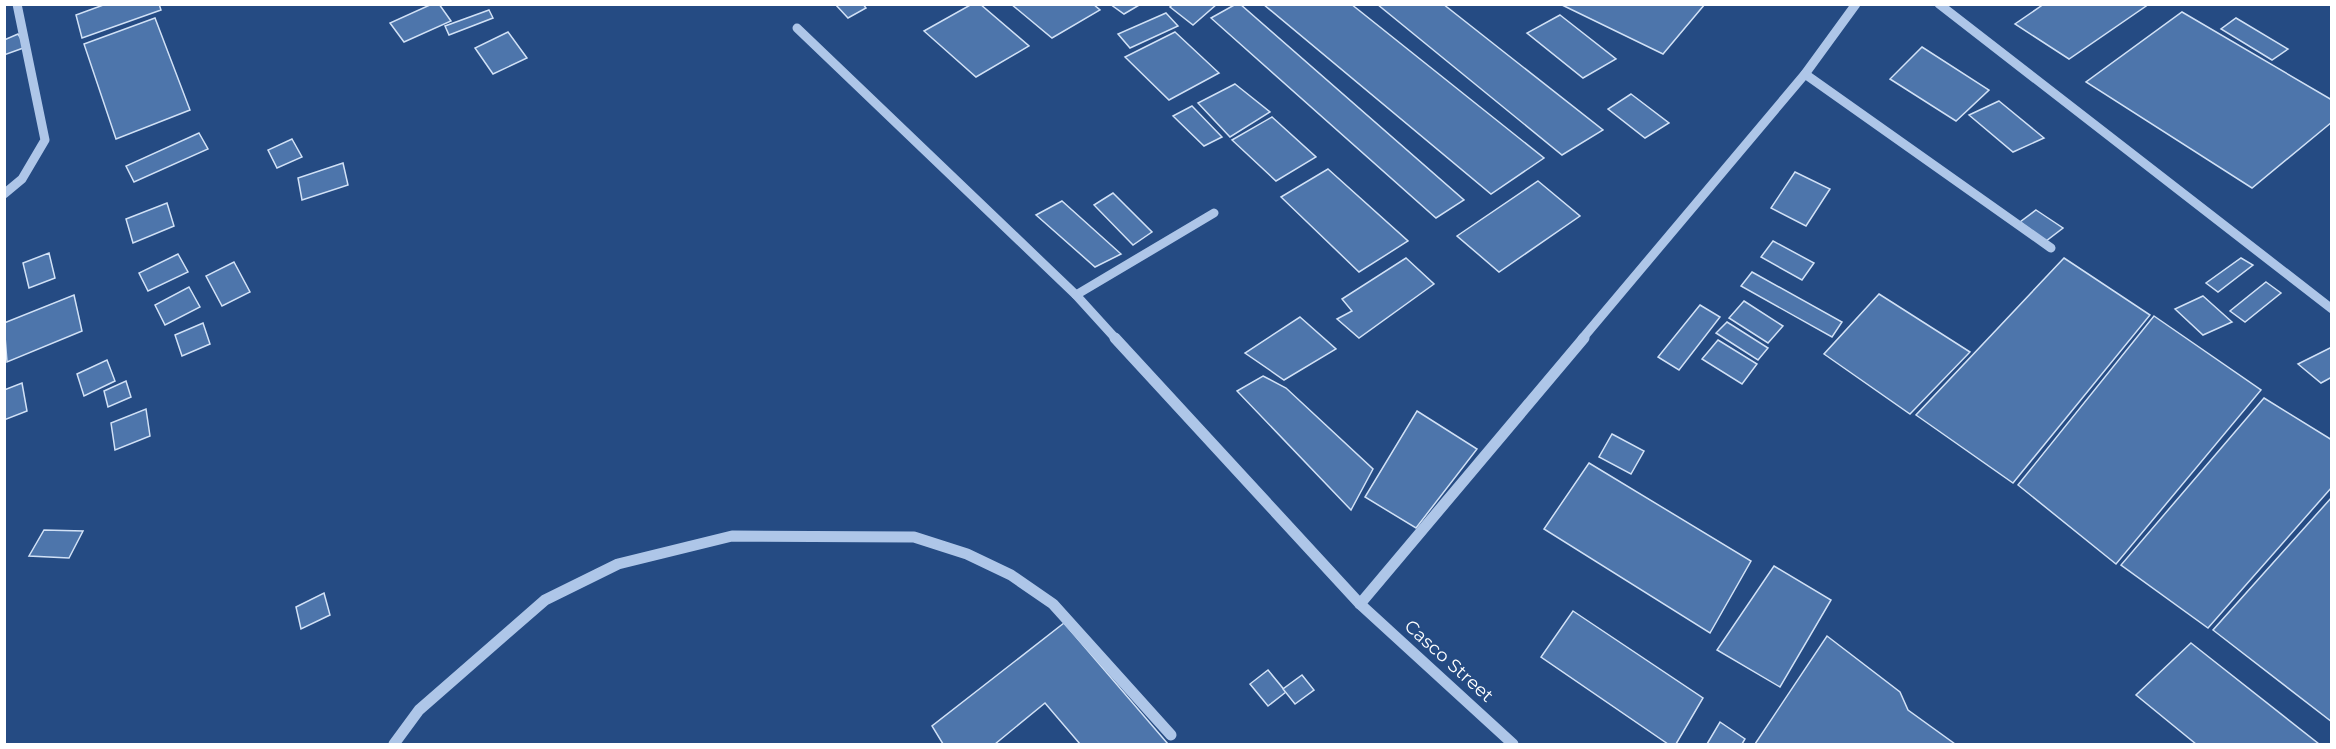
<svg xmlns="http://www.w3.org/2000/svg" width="2336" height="749" viewBox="0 0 2336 749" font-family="Montserrat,sans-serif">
  <rect width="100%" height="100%" fill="#254b83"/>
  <!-- building -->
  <g fill="#4d75ab" stroke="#d1e1f6" stroke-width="1.5">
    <path d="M106,4H159L161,10L82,38L76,15Z"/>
    <path d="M432,4H439L451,21L404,42L390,23Z"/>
    <path d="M835,4H863L866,8L848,18Z"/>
    <path d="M972,4H980L1029,46L976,77L924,31Z"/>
    <path d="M1011,4H1093L1100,10L1052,38Z"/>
    <path d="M1110,4H1141L1124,14Z"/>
    <path d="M1173,4H1217L1193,25L1170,7Z"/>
    <path d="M1236,4H1240L1464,200L1436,218L1211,18Z"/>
    <path d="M1263,4H1351L1544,158L1491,194Z"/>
    <path d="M1377,4H1443L1603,130L1562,155Z"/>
    <path d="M1560,4H1705L1663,54Z"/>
    <path d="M2044,4H2149L2069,59L2015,24Z"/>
    <path d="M489,10L493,18L449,35L445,26Z"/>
    <path d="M2182,12L2332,100V122L2252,188L2086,82Z"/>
    <path d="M1166,13L1178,26L1130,48L1118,34Z"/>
    <path d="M1560,15L1616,59L1583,78L1527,33Z"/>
    <path d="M155,18L190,110L116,139L84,44Z"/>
    <path d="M2236,18L2288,49L2272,60L2221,29Z"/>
    <path d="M508,32L527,58L493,74L475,48Z"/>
    <path d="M1175,32L1219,73L1169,100L1125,57Z"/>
    <path d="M18,34L26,47L4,55V40Z"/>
    <path d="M1922,47L1989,90L1956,121L1890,79Z"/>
    <path d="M1235,84L1270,112L1230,137L1198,103Z"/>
    <path d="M1631,94L1669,123L1645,138L1608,109Z"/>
    <path d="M1999,101L2044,138L2013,152L1969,115Z"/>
    <path d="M1192,106L1222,137L1204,146L1173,116Z"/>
    <path d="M1272,117L1316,157L1276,181L1232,140Z"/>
    <path d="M199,133L208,149L134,182L126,166Z"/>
    <path d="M292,139L302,157L277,168L268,150Z"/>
    <path d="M343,163L348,185L302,200L298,178Z"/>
    <path d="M1328,169L1408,241L1359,272L1281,197Z"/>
    <path d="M1795,172L1830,189L1806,226L1771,208Z"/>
    <path d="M1538,181L1580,216L1499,272L1457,236Z"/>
    <path d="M1113,193L1152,232L1133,245L1094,205Z"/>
    <path d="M1062,201L1121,254L1095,267L1036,215Z"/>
    <path d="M167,203L174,226L133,243L126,219Z"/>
    <path d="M2036,210L2063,228L2046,241L2020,222Z"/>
    <path d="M1773,241L1814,263L1802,280L1761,257Z"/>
    <path d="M49,253L55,278L29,288L23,263Z"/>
    <path d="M178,254L188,272L148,291L139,273Z"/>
    <path d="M1406,258L1434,284L1359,338L1337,319L1352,311L1342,299Z"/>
    <path d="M2064,258L2150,315L2013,483L1916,415Z"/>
    <path d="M2241,258L2253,265L2218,292L2206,283Z"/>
    <path d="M234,262L250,292L222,306L206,276Z"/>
    <path d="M1752,272L1842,322L1832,337L1741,286Z"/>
    <path d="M2266,282L2281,293L2245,322L2230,311Z"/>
    <path d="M189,287L200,307L165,325L155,305Z"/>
    <path d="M1879,294L1970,352L1910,414L1824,354Z"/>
    <path d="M74,295L82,331L7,362L4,323Z"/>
    <path d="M2203,296L2232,322L2203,335L2175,309Z"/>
    <path d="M1744,301L1783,326L1768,343L1729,318Z"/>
    <path d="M1700,305L1720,317L1679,370L1658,357Z"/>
    <path d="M2154,316L2261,390L2116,564L2018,485Z"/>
    <path d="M1300,317L1336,349L1284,380L1245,353Z"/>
    <path d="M1727,322L1768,348L1758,360L1716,333Z"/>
    <path d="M203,323L210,344L182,356L175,335Z"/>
    <path d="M1718,340L1757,364L1742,384L1702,359Z"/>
    <path d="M2332,347V377L2321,383L2298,364Z"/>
    <path d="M107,360L115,381L84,396L77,374Z"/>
    <path d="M1263,376L1286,388L1373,469L1351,510L1237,391Z"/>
    <path d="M126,381L131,397L108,407L104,391Z"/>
    <path d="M22,383L27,411L4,420V390Z"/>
    <path d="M2264,398L2332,440V487L2208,628L2121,565Z"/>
    <path d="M146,409L150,436L115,450L111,423Z"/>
    <path d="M1417,411L1477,449L1416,528L1365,497Z"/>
    <path d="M1612,434L1644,451L1631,474L1599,457Z"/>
    <path d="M1589,463L1751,561L1710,633L1544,529Z"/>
    <path d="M2332,497V722L2213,630Z"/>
    <path d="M44,530L83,531L69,558L29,556Z"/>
    <path d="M1774,566L1831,600L1780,687L1717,650Z"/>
    <path d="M324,593L330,615L301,629L296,607Z"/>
    <path d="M1573,611L1703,698L1676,744H1668L1541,657Z"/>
    <path d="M1064,623L1168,744H1080L1045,703L995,744H943L932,726Z"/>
    <path d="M1827,636L1900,692L1908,710L1955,744H1755Z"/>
    <path d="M2191,643L2319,744H2196L2136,695Z"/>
    <path d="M1268,670L1286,692L1268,706L1250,684Z"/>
    <path d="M1302,675L1314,690L1295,704L1283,689Z"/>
    <path d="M1720,722L1745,739L1742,744H1707Z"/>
  </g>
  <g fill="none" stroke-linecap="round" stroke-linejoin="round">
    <!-- minor-far1 -->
    <g stroke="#aec6e8" stroke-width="9">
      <path d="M1939,4L2332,309"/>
      <path d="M797,28L1076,295L1116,339"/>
      <path d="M1805,74L2051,248"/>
      <path d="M4,194L22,179L45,140L17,4"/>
      <path d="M1076,295L1214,213"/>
      <path d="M1582,339L1805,74L1856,4"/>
    </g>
    <!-- minor -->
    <g stroke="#aec6e8" stroke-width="11">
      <path d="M1115,338L1360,604L1513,744"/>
      <path d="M1360,604L1584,338"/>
      <path d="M394,744L419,710L545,600L618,564L732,536L914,537L967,554L1011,575L1053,604L1171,735"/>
    </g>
  </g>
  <g text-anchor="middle" stroke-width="4.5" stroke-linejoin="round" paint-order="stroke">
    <!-- street labels -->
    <g font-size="18" fill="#fff" stroke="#254b83">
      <text transform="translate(1449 661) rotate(42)" y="6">Casco Street</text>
    </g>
  </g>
  <!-- border -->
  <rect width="2336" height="749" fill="none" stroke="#ffffff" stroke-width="12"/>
</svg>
